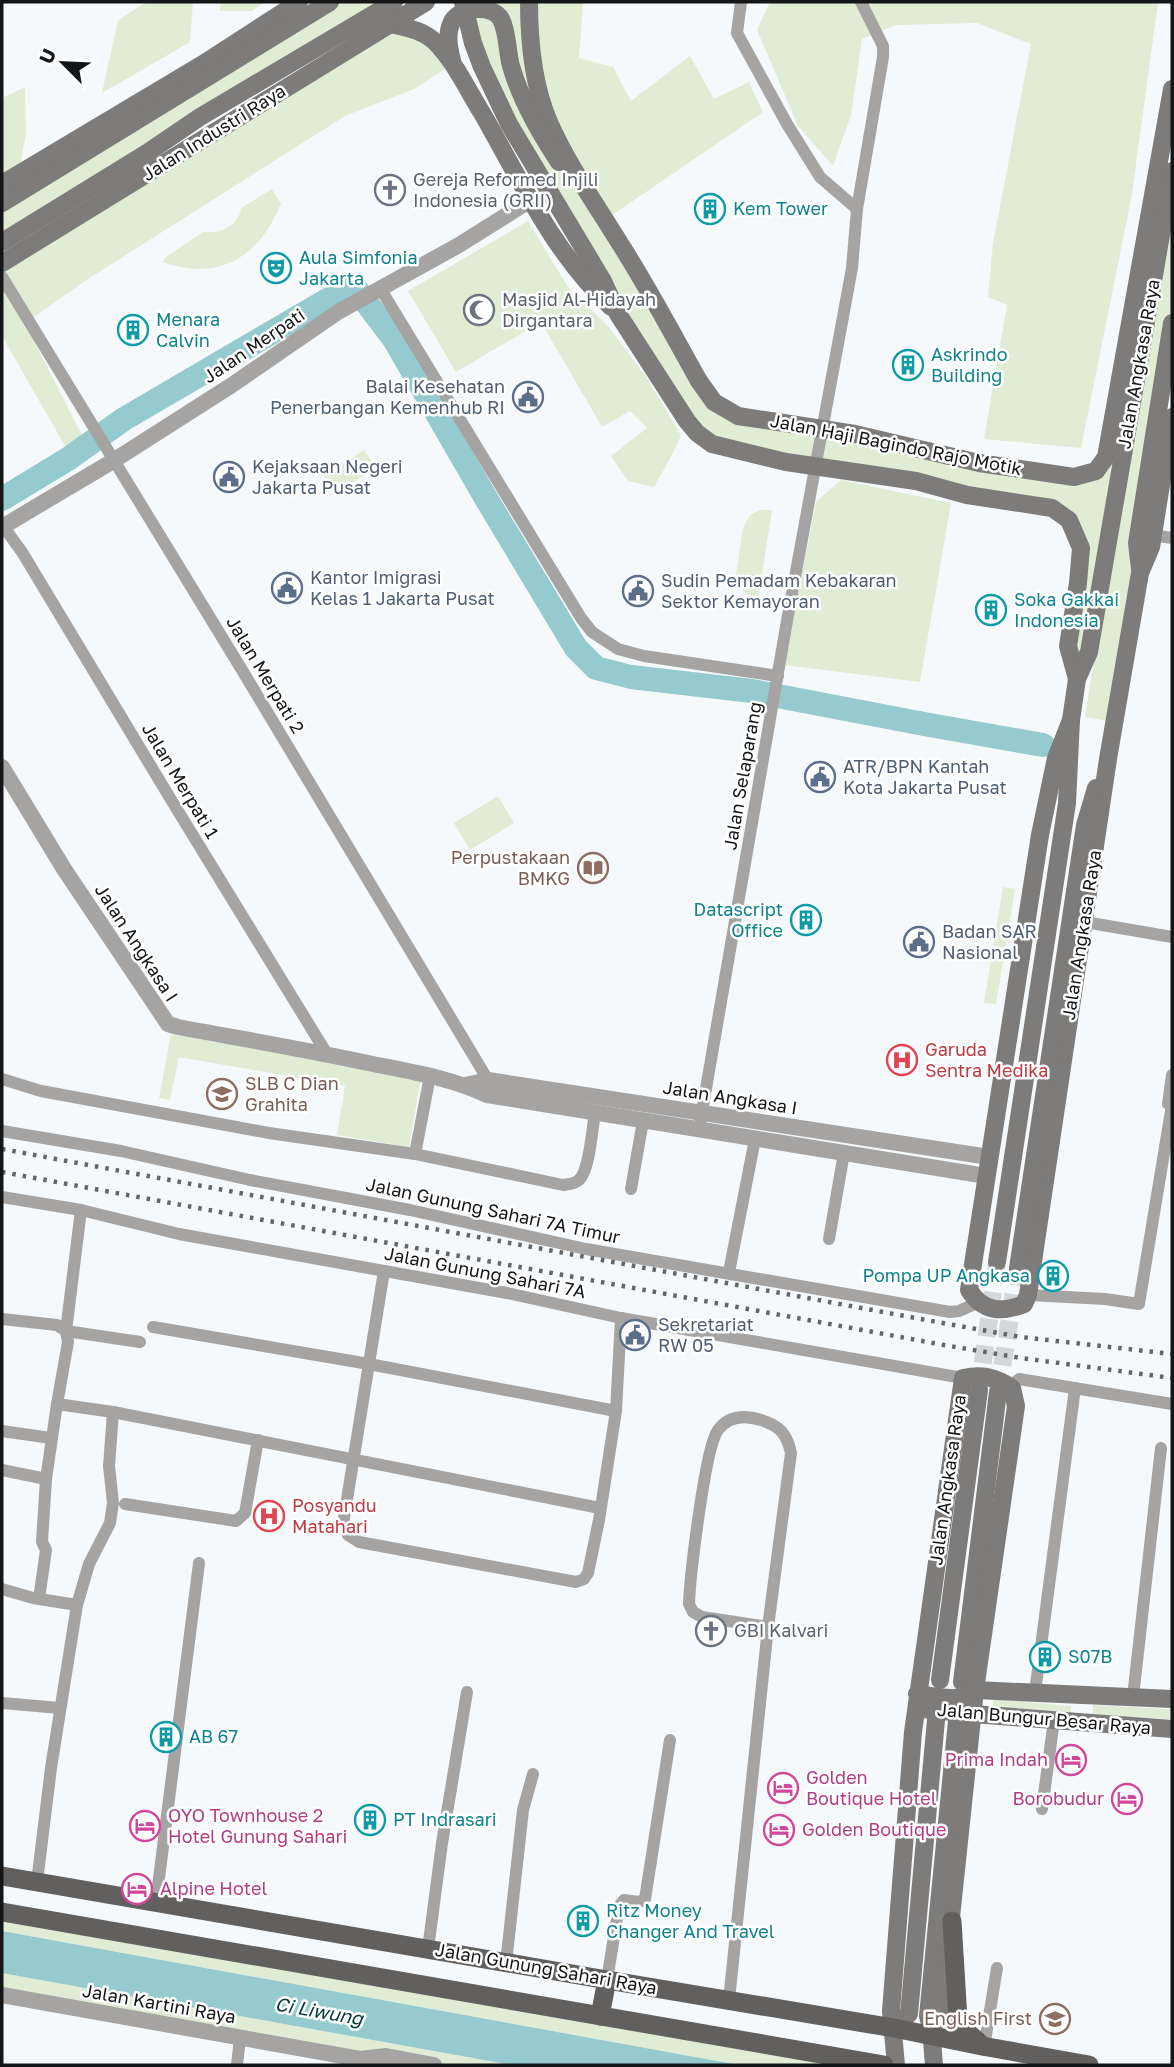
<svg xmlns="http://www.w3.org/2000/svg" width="1174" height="2067" viewBox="0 0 1174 2067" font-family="'Golos Text',sans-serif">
  <rect width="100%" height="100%" fill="#f6f9fc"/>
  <!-- green -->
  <g fill="#e0ecd3">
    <path d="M147,2H193L190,42L102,93L118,20Z"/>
    <path d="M221,2H265L252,11H220Z"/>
    <path d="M330,2H394L2,242V203Z"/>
    <path d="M464,2H583L579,58L613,67L631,101L690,56L714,99L749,82L763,112L605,220L714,402L931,452L1096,472L1172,171V323L1115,722L1085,717L1109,566L1077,679L1068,646L1078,583L1069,520L815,464L698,433L521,144Z"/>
    <path d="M770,2H1158L1132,194L1081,448L984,439L1007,305L988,297L993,243L1031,44L977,23L896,25L862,39L851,115L833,166L798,126L757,30Z"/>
    <path d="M391,24L416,30L453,64L414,89L345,116L88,279L28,321L3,280L87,445L77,447L68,451L2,336V263Z"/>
    <path d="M25,87L26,132L19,174L2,184V98Z"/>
    <path d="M272,189L281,204C259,257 219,282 163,262L166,257L203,232C220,234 239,226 241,208Z"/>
    <path d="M528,221L568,287L608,326L647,378L681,435L674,451L654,487L628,481L611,456L647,428L630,411L602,427L541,322L456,372L408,291Z"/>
    <path d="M364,450L376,467L336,494L324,477Z"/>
    <path d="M841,480L951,503L920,682L784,665L816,502Z"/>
    <path d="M760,510H772L758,599L746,594L735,581L743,528L750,515Z"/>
    <path d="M498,796L514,823L470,850L454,823Z"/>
    <path d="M1003,887L1015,889L996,1004L984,1003Z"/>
    <path d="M171,1034L421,1078L409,1147L337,1135L345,1086L179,1057L170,1100L159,1098Z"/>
    <path d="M994,1693L1005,1700L1071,1706V1715L992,1710Z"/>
    <path d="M1093,1705L1172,1709V1719L1092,1716Z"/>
    <path d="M2,1913L884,2065H739L2,1931Z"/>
    <path d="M2,1973L511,2065H434L2,1995Z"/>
  </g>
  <!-- water -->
  <path fill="#95cacf" d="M2,1931L739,2065H511L2,1973Z"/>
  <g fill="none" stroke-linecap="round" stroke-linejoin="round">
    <!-- river -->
    <path stroke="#95cacf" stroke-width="24" d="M2,499L68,459L124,419L353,285L394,339L487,500L576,648L596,668L631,677L752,691L924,724L1043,745"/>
    <!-- secondary-tunnel -->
    <g stroke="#d4d7da" stroke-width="18" stroke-dasharray="18 9" stroke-linecap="butt">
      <path d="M979,1390L997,1262"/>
      <path d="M998,1392L1018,1268"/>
    </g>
    <!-- minor -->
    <g stroke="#a5a4a3" stroke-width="12">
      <path d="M741,2L737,33L787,124L820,177L857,209"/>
      <path d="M2,277L242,670L488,1080V1086"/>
      <path d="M380,288L581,618L592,632L618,649L644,656L778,676"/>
      <path d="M3,526L22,552L170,798L327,1054"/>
      <path d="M1153,535L1172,538"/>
      <path d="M1085,922L1172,937"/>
      <path d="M1172,1075L1168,1104H1172"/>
      <path d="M2,1079L41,1091L269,1133L415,1154L563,1185C569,1184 575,1184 579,1180C590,1170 592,1128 595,1113"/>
      <path d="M699,1129L788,615L852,268L857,209L883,57V46L861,2"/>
      <path d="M2,1131L121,1151L250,1180L410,1210L586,1249L950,1312L959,1311L977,1303"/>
      <path d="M415,1154L430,1076"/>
      <path d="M631,1189L643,1121"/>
      <path d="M2,1197L81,1210L179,1234L507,1293L621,1318L963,1378"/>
      <path d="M81,1210L66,1331L68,1342L57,1404L113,1412L600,1508"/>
      <path d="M829,1239L844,1153"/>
      <path d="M730,1267L755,1139"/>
      <path d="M384,1271L343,1524L348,1535L359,1542L576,1582L584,1579L588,1573L599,1520L616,1411L621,1318"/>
      <path d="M1028,1295L1105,1299L1139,1304L1172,1105"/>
      <path d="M2,1319L57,1325L66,1331L140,1342"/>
      <path d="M153,1327L369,1364L616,1411"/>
      <path d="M1012,1388L1013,1384L1019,1379L1172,1404"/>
      <path d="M2,1431L51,1438"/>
      <path d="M2,1470L46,1479L57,1404"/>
      <path d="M125,1504L236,1521L245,1513L258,1440"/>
      <path d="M2,1589L33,1598L77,1605"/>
      <path d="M39,1599L46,1550L42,1542L46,1479"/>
      <path d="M1035,1692L1075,1388"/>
      <path d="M1133,1697L1161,1448"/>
      <path d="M2,1703L60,1708"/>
      <path d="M1042,1809L1054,1720"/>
      <path d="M37,1882L51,1768L77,1605L89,1564L110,1523L113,1503L109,1466L113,1412"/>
      <path d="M156,1902L199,1563"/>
      <path d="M428,1949L442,1843L467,1692"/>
      <path d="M506,1963L523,1810L533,1774"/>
      <path d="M607,1980L619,1906L624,1900L639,1902L645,1899L670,1740"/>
      <path d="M729,2000L768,1627L791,1453C787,1434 780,1426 761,1420C745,1415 729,1415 718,1430C705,1447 690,1577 689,1604L693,1612L702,1617L768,1627"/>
      <path d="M984,2047L997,1968"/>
      <path d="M237,2065L240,2038"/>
    </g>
    <!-- tertiary -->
    <g stroke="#a5a4a3" stroke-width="16">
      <path d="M2,527L113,461L232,385L338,312L459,245L529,201"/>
      <path d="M2,767L64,869L168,1024L178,1027C243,1039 308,1050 373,1064C412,1072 451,1078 487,1095L986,1176"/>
      <path d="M465,1085L488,1080L989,1157"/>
      <path d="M2,1995L360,2059L386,2056L434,2065"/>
    </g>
    <!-- secondary -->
    <g stroke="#7e7c7a" stroke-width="18">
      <path d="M463,2L473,43L482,67L509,124L603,281L618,314L687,421L697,433L712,444L786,462L916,481L967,495L1052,508L1069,520L1081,548L1078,583L1068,646L1077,679"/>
      <path d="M529,2C529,42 533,85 549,122C568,165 595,203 619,242C648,287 673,335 699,381L714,402L738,416L855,434L979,463L1074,477L1096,471L1106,457L1172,89"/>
      <path d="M391,24C407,28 423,30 435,42C455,62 467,89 482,113C521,181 553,252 611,307"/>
      <path d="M452,60C449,49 446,35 451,24C457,7 492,3 501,19C508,33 507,52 511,66C521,101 539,132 559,162"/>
      <path d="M2,184L203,64L299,2"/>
      <path d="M2,203L330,2"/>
      <path d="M2,242L147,153L200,117L394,2"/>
      <path d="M2,263L426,2"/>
      <path d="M1140,569L1137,543L1172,323"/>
      <path d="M1071,720L1056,758L1040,835L969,1290C983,1312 1001,1313 1024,1304L1028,1295L1108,759L1140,573L1151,547L1172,417"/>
      <path d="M997,1262L1067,803L1071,720L1077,679L1089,652L1172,171"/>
      <path d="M1018,1268L1085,825L1096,788"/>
      <path d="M940,1680L979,1390"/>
      <path d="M962,1682L998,1392"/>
      <path d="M917,1694C936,1696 960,1704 975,1690L1172,1699"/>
      <path d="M923,1709L973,1714L1172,1729"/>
      <path d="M894,2027L909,2014L936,1720"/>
      <path d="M896,2065L891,2011L913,1732L963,1378C982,1374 995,1377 1012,1388L1016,1406L975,1690L943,1993L939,2018L931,2028"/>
      <path d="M934,2065L931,2028L928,2016L957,1721"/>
    </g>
    <!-- primary -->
    <g stroke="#62605e" stroke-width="19">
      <path d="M2,1876L607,1980L894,2028L982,2046L1089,2065"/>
      <path d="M2,1912L884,2065"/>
      <path d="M952,1921L958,2019L966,2031L983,2046"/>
      <path d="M600,2016L607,1980"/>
    </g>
    <!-- rail -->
    <g stroke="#636567" stroke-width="4.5" stroke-dasharray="3.5 7" stroke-linecap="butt">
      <path d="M2,1149L948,1324L1021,1337L1172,1354"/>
      <path d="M2,1172L944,1345L1021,1358L1172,1378"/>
    </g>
  </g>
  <!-- icons -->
  <defs>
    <g id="church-ring" transform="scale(1.575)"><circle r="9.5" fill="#fff" stroke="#6b7280" stroke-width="1.5"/><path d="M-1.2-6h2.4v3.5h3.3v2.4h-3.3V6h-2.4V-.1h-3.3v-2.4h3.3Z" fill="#6b7280"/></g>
    <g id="building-ring" transform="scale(1.575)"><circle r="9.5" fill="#fff" stroke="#0f9aa8" stroke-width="1.5"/><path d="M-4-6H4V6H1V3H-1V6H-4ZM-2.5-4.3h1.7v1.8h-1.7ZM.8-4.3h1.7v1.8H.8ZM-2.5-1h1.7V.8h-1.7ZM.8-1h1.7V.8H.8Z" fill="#0f9aa8"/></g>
    <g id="theatre-ring" transform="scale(1.575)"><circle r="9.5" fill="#fff" stroke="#0f9aa8" stroke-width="1.5"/><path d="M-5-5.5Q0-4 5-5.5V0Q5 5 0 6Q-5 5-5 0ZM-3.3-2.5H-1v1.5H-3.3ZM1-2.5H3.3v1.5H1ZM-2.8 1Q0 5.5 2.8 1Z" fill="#0f9aa8"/></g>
    <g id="mosque-ring" transform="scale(1.575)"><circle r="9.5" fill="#fff" stroke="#6b7280" stroke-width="1.5"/><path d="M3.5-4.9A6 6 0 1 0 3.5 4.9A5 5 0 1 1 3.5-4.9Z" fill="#6b7280"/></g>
    <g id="civic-ring" transform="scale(1.575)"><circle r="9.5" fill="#fff" stroke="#5c6f8a" stroke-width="1.5"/><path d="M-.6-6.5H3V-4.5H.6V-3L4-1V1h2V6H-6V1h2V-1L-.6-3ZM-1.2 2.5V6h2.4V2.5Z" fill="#5c6f8a"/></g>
    <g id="library-ring" transform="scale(1.575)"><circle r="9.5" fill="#fff" stroke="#8d6e63" stroke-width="1.5"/><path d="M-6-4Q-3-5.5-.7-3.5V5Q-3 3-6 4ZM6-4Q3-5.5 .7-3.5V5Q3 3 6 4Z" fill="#8d6e63"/></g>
    <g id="hospital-ring" transform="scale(1.575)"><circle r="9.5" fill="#fff" stroke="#e0444e" stroke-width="1.5"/><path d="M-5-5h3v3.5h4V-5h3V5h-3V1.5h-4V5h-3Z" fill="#e0444e"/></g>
    <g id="school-ring" transform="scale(1.575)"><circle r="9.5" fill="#fff" stroke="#8d6e63" stroke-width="1.5"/><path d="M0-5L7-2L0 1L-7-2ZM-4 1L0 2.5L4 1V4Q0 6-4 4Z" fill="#8d6e63"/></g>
    <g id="hotel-ring" transform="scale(1.575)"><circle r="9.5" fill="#fff" stroke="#d1479c" stroke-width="1.5"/><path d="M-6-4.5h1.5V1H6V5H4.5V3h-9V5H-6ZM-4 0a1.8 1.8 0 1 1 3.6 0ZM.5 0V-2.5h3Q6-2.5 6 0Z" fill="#d1479c"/></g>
  </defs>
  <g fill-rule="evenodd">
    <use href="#church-ring" x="390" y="190"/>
    <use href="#building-ring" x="710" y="209"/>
    <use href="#theatre-ring" x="276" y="268"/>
    <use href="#mosque-ring" x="479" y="310"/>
    <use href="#building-ring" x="133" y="330"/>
    <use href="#building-ring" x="908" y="365"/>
    <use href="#civic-ring" x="528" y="397"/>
    <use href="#civic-ring" x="229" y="477"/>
    <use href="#civic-ring" x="287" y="588"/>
    <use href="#civic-ring" x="638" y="591"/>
    <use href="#building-ring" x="991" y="610"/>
    <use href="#civic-ring" x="820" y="777"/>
    <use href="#library-ring" x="593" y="868"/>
    <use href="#building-ring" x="806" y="920"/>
    <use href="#civic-ring" x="919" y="942"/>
    <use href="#hospital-ring" x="902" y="1060"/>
    <use href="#school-ring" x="222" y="1094"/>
    <use href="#building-ring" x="1053" y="1276"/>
    <use href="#civic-ring" x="635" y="1335"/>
    <use href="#hospital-ring" x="269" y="1516"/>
    <use href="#church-ring" x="711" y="1631"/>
    <use href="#building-ring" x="1045" y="1657"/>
    <use href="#building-ring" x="166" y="1737"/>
    <use href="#hotel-ring" x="1071" y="1760"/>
    <use href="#hotel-ring" x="783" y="1788"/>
    <use href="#hotel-ring" x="1127" y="1799"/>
    <use href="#building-ring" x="370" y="1820"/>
    <use href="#hotel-ring" x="145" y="1826"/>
    <use href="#hotel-ring" x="779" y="1830"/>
    <use href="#hotel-ring" x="137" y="1889"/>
    <use href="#building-ring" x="583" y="1921"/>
    <use href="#school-ring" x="1055" y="2019"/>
  </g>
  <g text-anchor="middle" stroke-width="5" stroke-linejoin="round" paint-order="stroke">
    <!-- street labels -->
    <g font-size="18" fill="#141516" stroke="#fff">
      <text transform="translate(214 133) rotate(-32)" y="6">Jalan Industri Raya</text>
      <text transform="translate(254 346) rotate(-34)" y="6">Jalan Merpati</text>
      <text transform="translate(1139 364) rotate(-80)" y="6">Jalan Angkasa Raya</text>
      <text transform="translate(896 445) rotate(11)" y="6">Jalan Haji Bagindo Rajo Motik</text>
      <text transform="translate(265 675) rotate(59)" y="6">Jalan Merpati 2</text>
      <text transform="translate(743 776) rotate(-80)" y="6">Jalan Selaparang</text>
      <text transform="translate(180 781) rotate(59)" y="6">Jalan Merpati 1</text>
      <text transform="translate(1082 935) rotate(-81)" y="6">Jalan Angkasa Raya</text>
      <text transform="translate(136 943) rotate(57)" y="6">Jalan Angkasa I</text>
      <text transform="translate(730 1098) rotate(9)" y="6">Jalan Angkasa I</text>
      <text transform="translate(493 1211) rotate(12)" y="6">Jalan Gunung Sahari 7A Timur</text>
      <text transform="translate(485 1273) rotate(11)" y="6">Jalan Gunung Sahari 7A</text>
      <text transform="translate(948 1480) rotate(-82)" y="6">Jalan Angkasa Raya</text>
      <text transform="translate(1044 1719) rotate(5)" y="6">Jalan Bungur Besar Raya</text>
      <text transform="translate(546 1969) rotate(10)" y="6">Jalan Gunung Sahari Raya</text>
      <text transform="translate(159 2004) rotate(10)" y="6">Jalan Kartini Raya</text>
    </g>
    <!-- worship labels -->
    <g font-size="18" fill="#5b616d" stroke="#fff" text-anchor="start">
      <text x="413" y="186">Gereja Reformed Injili<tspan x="413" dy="21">Indonesia (GRII)</tspan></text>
      <text x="502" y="306">Masjid Al-Hidayah<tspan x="502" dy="21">Dirgantara</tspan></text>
      <text x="734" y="1637">GBI Kalvari</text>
    </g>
    <!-- culture labels -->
    <g font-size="18" fill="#0d838f" stroke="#fff" text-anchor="start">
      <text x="733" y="215">Kem Tower</text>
      <text x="299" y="264">Aula Simfonia<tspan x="299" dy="21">Jakarta</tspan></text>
      <text x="156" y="326">Menara<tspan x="156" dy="21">Calvin</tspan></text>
      <text x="931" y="361">Askrindo<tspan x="931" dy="21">Building</tspan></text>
      <text x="1014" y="606">Soka Gakkai<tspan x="1014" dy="21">Indonesia</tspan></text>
      <text x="783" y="916" text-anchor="end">Datascript<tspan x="783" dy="21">Office</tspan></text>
      <text x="1030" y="1282" text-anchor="end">Pompa UP Angkasa</text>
      <text x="1068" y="1663">S07B</text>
      <text x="189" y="1743">AB 67</text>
      <text x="393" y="1826">PT Indrasari</text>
      <text x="606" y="1917">Ritz Money<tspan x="606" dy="21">Changer And Travel</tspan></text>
    </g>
    <!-- service labels -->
    <g font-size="18" fill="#4e5e75" stroke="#fff" text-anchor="start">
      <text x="505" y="393" text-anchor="end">Balai Kesehatan<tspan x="505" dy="21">Penerbangan Kemenhub RI</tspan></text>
      <text x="252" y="473">Kejaksaan Negeri<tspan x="252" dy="21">Jakarta Pusat</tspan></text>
      <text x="310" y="584">Kantor Imigrasi<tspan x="310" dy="21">Kelas 1 Jakarta Pusat</tspan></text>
      <text x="661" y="587">Sudin Pemadam Kebakaran<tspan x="661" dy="21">Sektor Kemayoran</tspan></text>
      <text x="843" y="773">ATR/BPN Kantah<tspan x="843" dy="21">Kota Jakarta Pusat</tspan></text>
      <text x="942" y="938">Badan SAR<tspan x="942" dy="21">Nasional</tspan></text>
      <text x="658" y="1331">Sekretariat<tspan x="658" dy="21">RW 05</tspan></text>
    </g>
    <!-- education labels -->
    <g font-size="18" fill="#785e54" stroke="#fff" text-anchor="end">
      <text x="570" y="864">Perpustakaan<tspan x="570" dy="21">BMKG</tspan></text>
      <text x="245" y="1090" text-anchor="start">SLB C Dian<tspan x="245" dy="21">Grahita</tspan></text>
      <text x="1032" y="2025">English First</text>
    </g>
    <!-- health labels -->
    <g font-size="18" fill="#be3a42" stroke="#fff" text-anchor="start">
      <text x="925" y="1056">Garuda<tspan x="925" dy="21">Sentra Medika</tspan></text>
      <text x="292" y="1512">Posyandu<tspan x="292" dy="21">Matahari</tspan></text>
    </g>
    <!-- hotel labels -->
    <g font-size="18" fill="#b23c85" stroke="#fff" text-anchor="start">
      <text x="1048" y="1766" text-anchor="end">Prima Indah</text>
      <text x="806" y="1784">Golden<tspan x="806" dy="21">Boutique Hotel</tspan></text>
      <text x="1104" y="1805" text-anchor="end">Borobudur</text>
      <text x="168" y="1822">OYO Townhouse 2<tspan x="168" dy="21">Hotel Gunung Sahari</tspan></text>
      <text x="802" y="1836">Golden Boutique</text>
      <text x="160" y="1895">Alpine Hotel</text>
    </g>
    <!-- water labels -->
    <g font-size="19" font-style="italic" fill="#03383d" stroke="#fff">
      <text transform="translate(319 2011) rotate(10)" y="7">Ci Liwung</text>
    </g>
  </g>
  <!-- border -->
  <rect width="1174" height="2067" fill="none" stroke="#141516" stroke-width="7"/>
  <!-- north arrow -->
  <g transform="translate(63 63) rotate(294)" stroke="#ffffff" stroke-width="5" paint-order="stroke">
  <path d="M0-5L12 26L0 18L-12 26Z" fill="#141516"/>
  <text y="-10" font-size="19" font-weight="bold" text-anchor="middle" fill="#141516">U</text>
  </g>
</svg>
